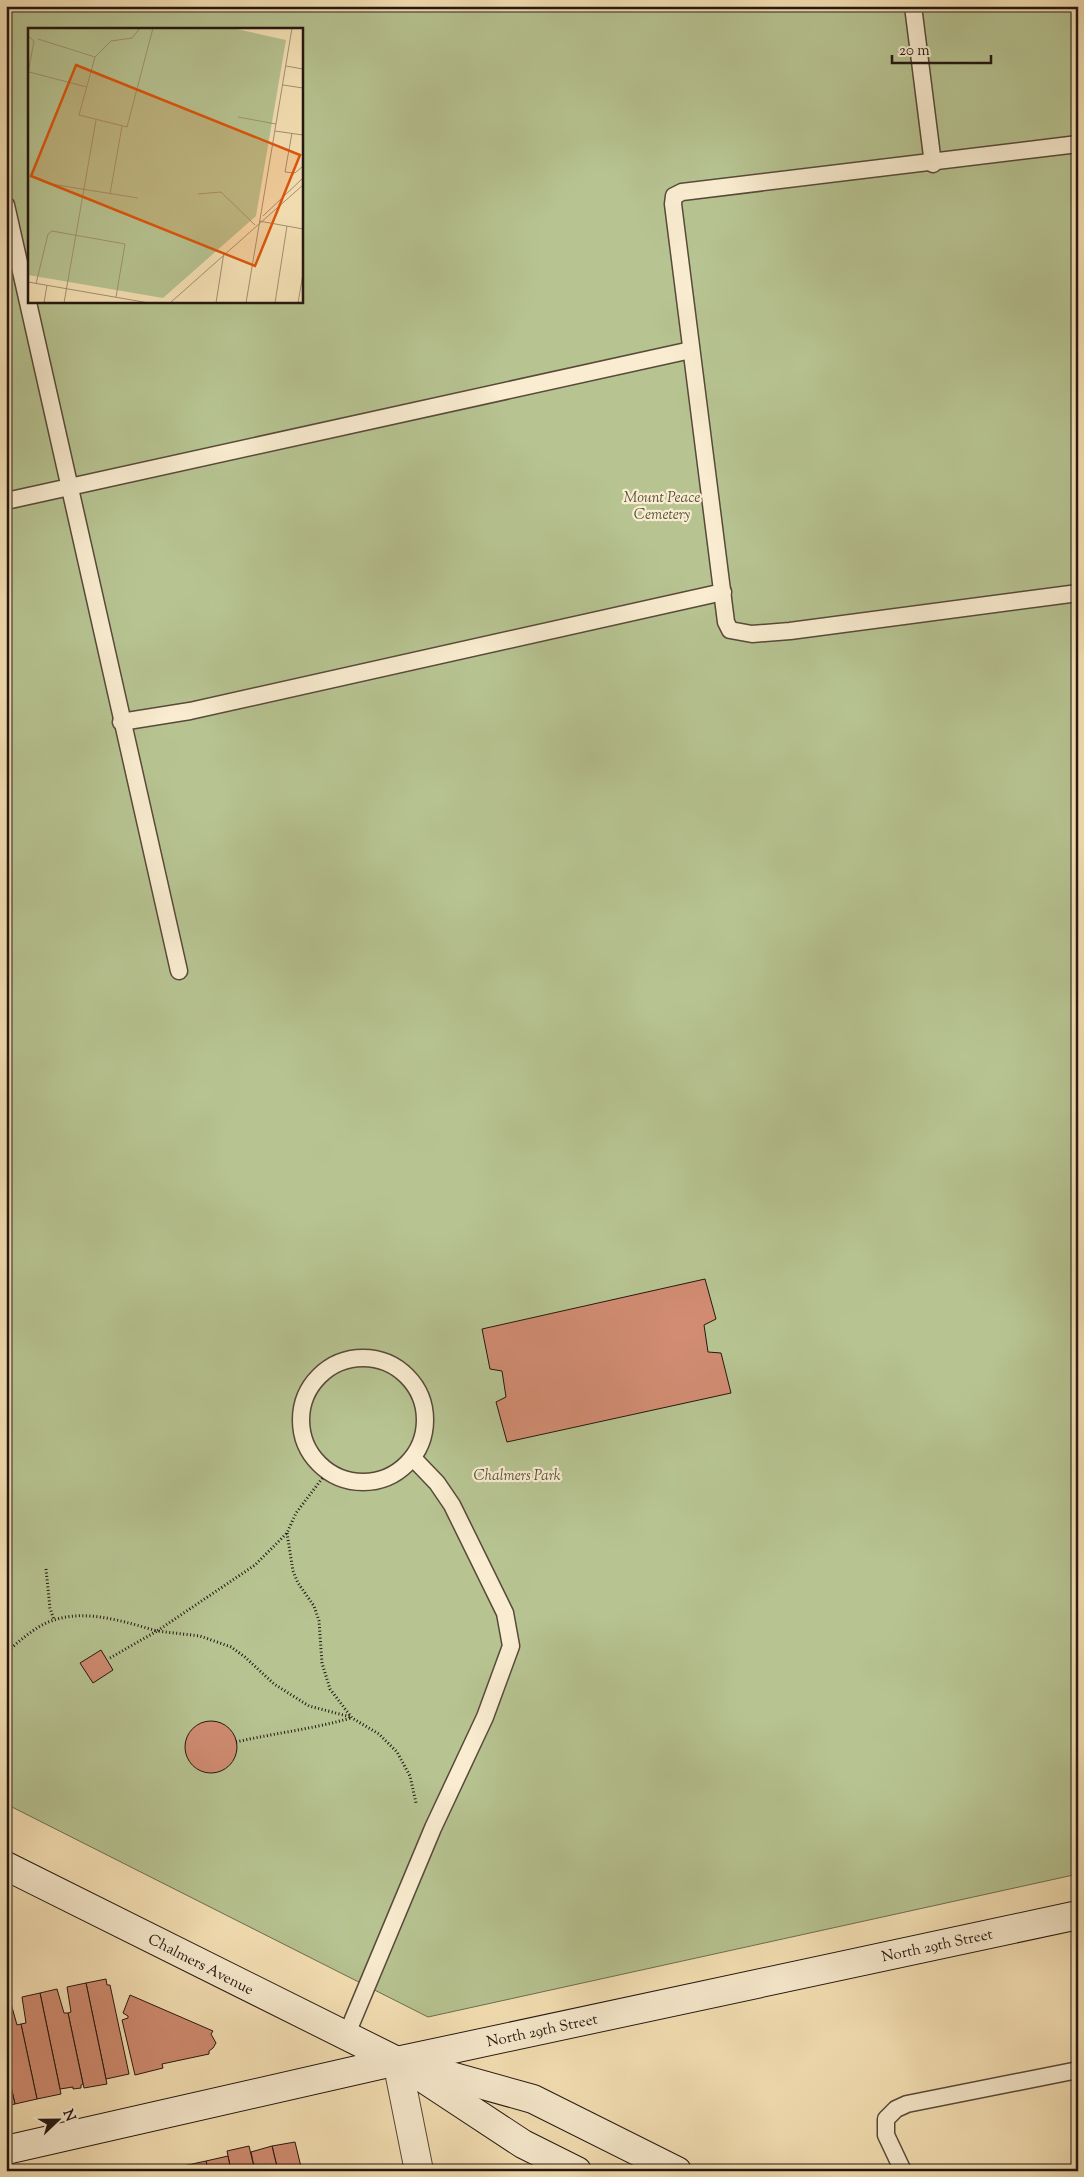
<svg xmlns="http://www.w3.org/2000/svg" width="1084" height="2177" viewBox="0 0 1084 2177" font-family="'Sorts Mill Goudy',serif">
  <rect width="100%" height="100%" fill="#f6e2b6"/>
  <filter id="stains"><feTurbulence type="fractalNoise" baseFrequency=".004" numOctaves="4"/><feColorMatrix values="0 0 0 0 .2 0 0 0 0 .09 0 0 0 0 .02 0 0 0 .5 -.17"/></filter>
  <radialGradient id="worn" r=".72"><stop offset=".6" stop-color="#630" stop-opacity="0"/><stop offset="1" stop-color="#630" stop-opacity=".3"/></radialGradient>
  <!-- green -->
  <path fill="#b7c492" stroke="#6d6e52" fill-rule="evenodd" d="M6,6H1078V1874L428,2017L6,1804ZM29,29H301V301H29Z"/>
  <!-- building -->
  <g fill="#d18c72" stroke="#231711">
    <path d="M705,1279L716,1319L704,1325L708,1352L721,1353L731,1393L507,1442L496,1402L506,1397L502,1371L490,1369L482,1329Z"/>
    <path d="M101,1650L113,1670L93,1683L80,1663Z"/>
    <circle cx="211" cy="1747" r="26"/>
    <path d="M106,1979L107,1985H110L129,2074L106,2079L86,1983Z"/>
    <path d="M86,1983L107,2084L84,2088L68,2013L71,2012L67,1987Z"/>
    <path d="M57,1989L64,2013H68L83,2084L81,2085V2088L73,2089V2087L60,2089L40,1993Z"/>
    <path d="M40,1993L61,2094L37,2099L21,2024L26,2023L22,1997Z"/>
    <path d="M130,1995L213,2031L211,2034L216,2043L213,2048L209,2051V2054L162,2064L163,2068L135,2075L122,2020L128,2018V2016L123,2013Z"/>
    <path d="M10,2000L17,2025L21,2024L37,2099L15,2104L6,2065V2001Z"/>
    <path d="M6,2065L15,2104L6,2106Z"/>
    <path d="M295,2142L302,2171H278L272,2146Z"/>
    <path d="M249,2146L255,2171H231L227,2151Z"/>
    <path d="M272,2146L278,2171H255L251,2152Z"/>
    <path d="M228,2156L231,2171H208L206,2161Z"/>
    <path d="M206,2161L208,2171H184L183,2166Z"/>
  </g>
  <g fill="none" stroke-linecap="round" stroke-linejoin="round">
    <!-- lane casing -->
    <g stroke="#584a3a" stroke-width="19">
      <g id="lane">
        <path d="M913,6L933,164"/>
        <path d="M1078,144L682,192L674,196L673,204L726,622L730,630L752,634L790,631L1078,593"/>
        <path d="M6,205L179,971"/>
        <path d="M6,501L691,350"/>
        <path d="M121,722L190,711L723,592"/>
        <circle cx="363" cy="1420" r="62"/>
        <path d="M346,2036L433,1828L485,1717L511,1646L505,1613L452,1505L437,1483L413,1458"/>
        <path d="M903,2171L886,2135V2119L896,2109L907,2104L1078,2070"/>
      </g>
    </g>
    <!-- street casing -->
    <g stroke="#584a3a" stroke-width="30">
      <path id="street" d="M397,2061L419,2171"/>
    </g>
    <!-- secondary casing -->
    <g stroke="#231711" stroke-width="30">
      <g id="secondary">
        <path d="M6,1866L397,2061L523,2144L577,2171"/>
        <path d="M422,2068L533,2099L677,2171"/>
        <path d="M6,2150L397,2061L1078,1915"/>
      </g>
    </g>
    <!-- path -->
    <g stroke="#231711" stroke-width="3" stroke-dasharray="1 2.5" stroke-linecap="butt">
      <path d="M287,1533L293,1571L298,1583L314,1606L319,1621L322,1663L330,1689L352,1718L379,1734L397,1752L410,1776L416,1803"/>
      <path d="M46,1569L50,1608L54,1620"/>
      <path d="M6,1653C19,1641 37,1625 54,1620C87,1609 126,1622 157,1631L255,1565L287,1533L296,1513L327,1472"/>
      <path d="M110,1658L157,1631L200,1636L231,1647L245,1657L274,1684L309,1706L351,1717"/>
      <path d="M236,1742C275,1733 313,1729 351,1718"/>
    </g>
    <!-- lane -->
    <use href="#lane" stroke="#f9ecd0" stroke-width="16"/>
    <!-- street -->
    <use href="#street" stroke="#f9ecd0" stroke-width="28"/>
    <!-- secondary -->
    <use href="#secondary" stroke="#f9ecd0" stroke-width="28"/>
  </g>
  <g text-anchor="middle" stroke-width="4.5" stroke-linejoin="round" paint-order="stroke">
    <!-- park labels -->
    <g font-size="15" font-style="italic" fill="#57543e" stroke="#f9ecd0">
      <text x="662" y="502">Mount Peace<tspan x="662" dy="17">Cemetery</tspan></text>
      <text x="517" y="1480">Chalmers Park</text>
    </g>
    <!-- street labels -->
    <g font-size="15" fill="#231711" stroke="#f9ecd0">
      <text transform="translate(937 1945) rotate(-12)" y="5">North 29th Street</text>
      <text transform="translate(201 1964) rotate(27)" y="5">Chalmers Avenue</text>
      <text transform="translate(542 2030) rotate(-12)" y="5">North 29th Street</text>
    </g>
  </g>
  <!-- overview -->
  <g transform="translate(28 28)">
    <rect width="275" height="275" fill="#f6e2b6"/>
    <path d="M0,0H204L258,12L228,188L135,270L0,247Z" fill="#b7c492"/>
    <path fill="none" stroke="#a29174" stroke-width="1" d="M112,0L104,10L83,13L67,29L51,87L99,99L125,0M0,8L6,13L0,45M10,11L67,29M258,38L275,41M1,44L59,59M255,57L275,60M210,89L248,96M247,103L275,107M264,105L257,144L267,145L275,138M23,156L110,170M82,166L94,98M170,166L193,164L227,197M235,188L275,150M231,193L275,201M0,254L121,275M8,256L20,206L24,203L97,216L88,269M16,275L19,257M36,275L68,92M142,275L275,157M188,275L196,224M218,275L264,0M247,275L259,198M270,275L275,246"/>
    <path fill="#de560c" fill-opacity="0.15" stroke="#de560c" stroke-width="2.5" d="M48,37L272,127L227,238L3,148Z"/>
    <rect width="275" height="275" fill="none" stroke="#231711" stroke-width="2.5"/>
  </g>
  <!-- margin -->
  <rect width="1084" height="2177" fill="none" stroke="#f6e2b6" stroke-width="25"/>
  <rect x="8" y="8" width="1069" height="2162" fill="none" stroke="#231711" stroke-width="2.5"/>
  <rect x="12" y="12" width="1059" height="2152" fill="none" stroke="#231711"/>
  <!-- north arrow -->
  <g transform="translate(58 2120) rotate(68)" stroke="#f9ecd0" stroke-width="4" paint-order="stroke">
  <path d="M0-4L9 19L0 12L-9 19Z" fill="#231711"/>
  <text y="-8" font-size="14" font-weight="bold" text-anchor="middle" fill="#231711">N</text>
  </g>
  <!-- scale -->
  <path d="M892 55v8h99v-8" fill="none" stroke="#231711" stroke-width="2.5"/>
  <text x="899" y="55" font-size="15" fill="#231711" stroke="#f9ecd0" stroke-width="4" paint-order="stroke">20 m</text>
  <rect width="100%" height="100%" filter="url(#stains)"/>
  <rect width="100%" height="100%" fill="url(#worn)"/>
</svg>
